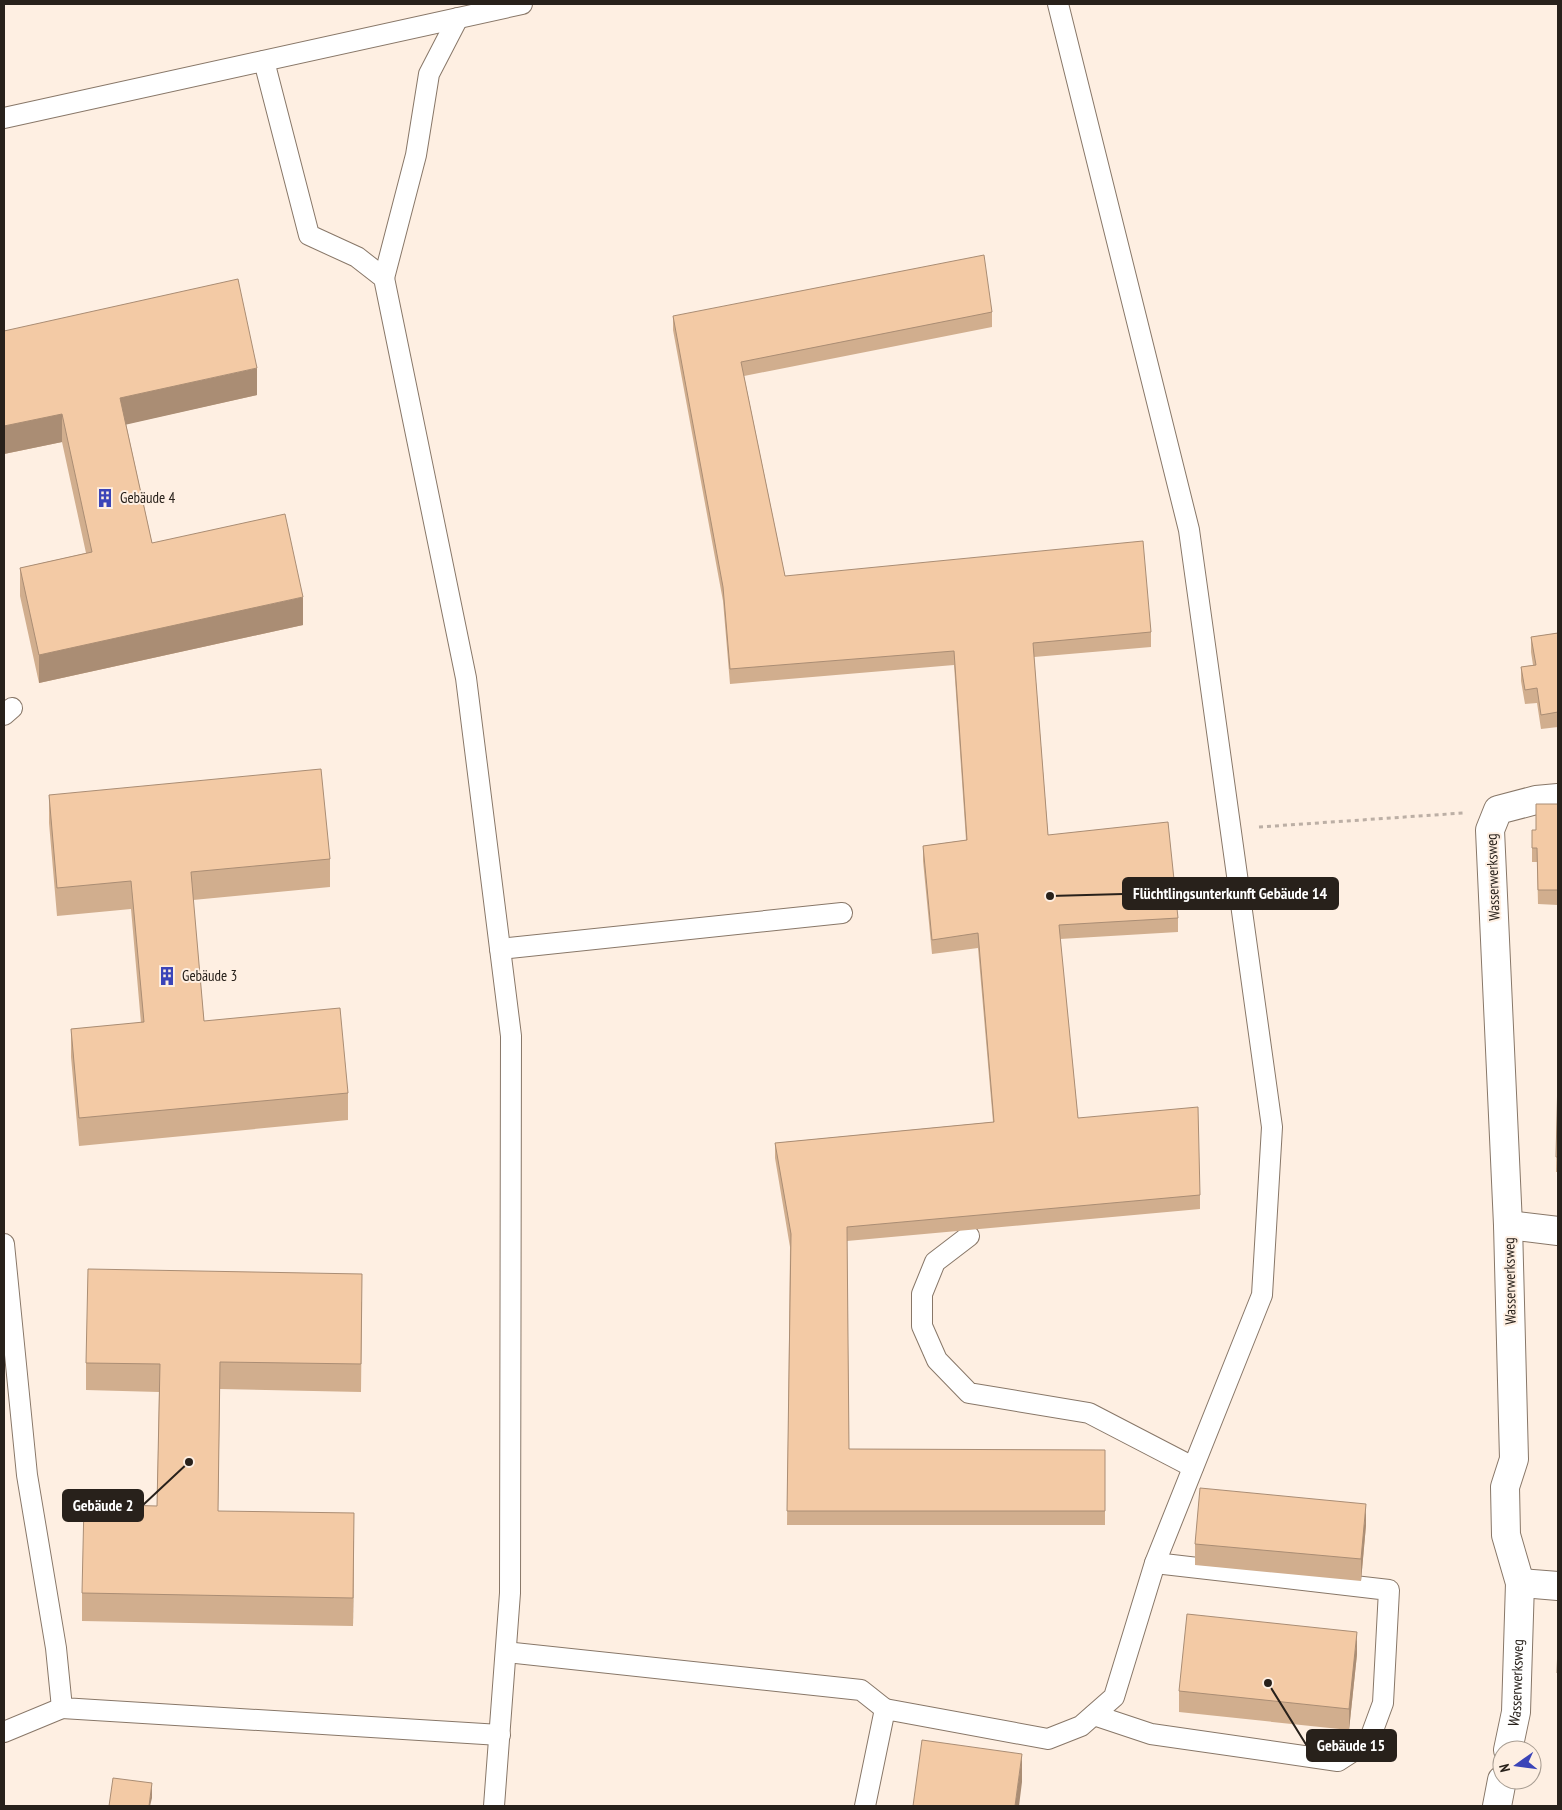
<svg xmlns="http://www.w3.org/2000/svg" width="1562" height="1810" viewBox="0 0 1562 1810" font-family="'PT Sans Narrow',sans-serif">
  <rect width="100%" height="100%" fill="#feefe2"/>
  <g fill="none" stroke-linecap="round" stroke-linejoin="round">
    <!-- lane casing -->
    <g stroke="#887768" stroke-width="22">
      <g id="lane">
        <path d="M264,61L309,235L357,257L384,278L466,678L511,1036L510,1593L494,1806"/>
        <path d="M4,118L522,4"/>
        <path d="M384,278L416,155L429,74L458,18"/>
        <path d="M4,715L12,708"/>
        <path d="M500,949L842,913"/>
        <path d="M969,1236L935,1262L922,1294V1326L937,1360L969,1393L1089,1413L1193,1467"/>
        <path d="M4,1244L27,1475L56,1648L62,1708L500,1735"/>
        <path d="M506,1652L861,1690L885,1709"/>
        <path d="M1094,1715L1151,1734L1338,1761L1369,1741L1383,1703L1389,1590L1155,1563"/>
        <path d="M4,1732L62,1708"/>
        <path d="M865,1806L885,1709L1048,1739L1081,1726L1114,1697L1155,1563L1262,1295L1272,1127L1189,530L1058,4"/>
      </g>
    </g>
    <!-- street casing -->
    <g stroke="#887768" stroke-width="30">
      <g id="street">
        <path d="M1508,1225L1558,1231"/>
        <path d="M1520,1583L1558,1586"/>
        <path id="s1" d="M1508,1750L1516,1712L1520,1583L1506,1535L1505,1487L1514,1459L1508,1225L1490,830L1498,810L1536,800L1558,798"/>
        <path d="M1497,1806L1502,1780"/>
      </g>
    </g>
    <!-- path -->
    <path stroke="#bcafa5" stroke-width="3" stroke-dasharray="4 4" stroke-linecap="butt" d="M1259,827L1463,813"/>
    <!-- lane -->
    <use href="#lane" stroke="#fff" stroke-width="20"/>
    <!-- street -->
    <use href="#street" stroke="#fff" stroke-width="28"/>
  </g>
  <!-- wall -->
  <g fill="#d1ae8e">
    <path d="M992,312V327L744,376L785,576L1151,632V647L1034,657L1048,835L1178,918V932L1060,939L1078,1118L1200,1195V1209L847,1241L849,1449L1105,1450V1525H787L790,1247L775,1158V1143L993,1122L978,948L932,954L923,861V846L966,840L954,665L730,684L723,601L673,330V316Z"/>
    <path d="M4,331L257,395L126,424L152,543L303,625L39,683L20,596V568L86,553L62,442L4,454Z"/>
    <path d="M1558,633V727L1541,729L1537,703L1525,704L1521,681V667L1533,665L1531,652V637Z"/>
    <path d="M49,795L330,859V887L193,900L204,1021L348,1093V1120L79,1146L71,1057V1029L141,1023L131,909L57,916L49,823Z"/>
    <path d="M1558,804V905L1538,904L1537,862H1532V830H1536Z"/>
    <path d="M1558,1076V1172H1556Z"/>
    <path d="M362,1302L361,1392L220,1389L218,1511L354,1541L353,1626L82,1621V1593L157,1506L159,1392L86,1390V1363Z"/>
    <path d="M1366,1525L1361,1581L1195,1565V1544Z"/>
    <path d="M1558,1645V1688H1557Z"/>
    <path d="M1357,1654L1349,1730L1179,1712V1691Z"/>
  </g>
  <!-- shaded-wall -->
  <g fill="#aa8d74">
    <path d="M257,368V395L120,426V398Z"/>
    <path d="M62,414V442L4,454V426Z"/>
    <path d="M303,597V625L39,683V655Z"/>
    <path d="M1366,1504V1525L1361,1581V1559Z"/>
    <path d="M354,1513V1541L353,1626V1598Z"/>
    <path d="M1357,1632V1654L1349,1730V1709Z"/>
    <path d="M1022,1754V1782L1019,1806H1015Z"/>
    <path d="M152,1783V1798L150,1806H149Z"/>
  </g>
  <!-- building -->
  <g fill="#f3caa5" stroke="#aa8d74">
    <path d="M984,255L992,312L741,362L785,576L1143,541L1151,632L1033,643L1048,835L1168,822L1178,918L1059,925L1078,1118L1198,1107L1200,1195L847,1227L849,1449L1105,1450V1511H787L791,1234L775,1143L994,1122L978,933L932,940L923,846L967,840L954,651L730,669L723,587L673,316Z"/>
    <path d="M238,279L257,368L120,398L152,543L285,514L303,597L39,655L20,568L92,552L62,414L4,426V331Z"/>
    <path d="M1558,633V712L1541,715L1537,688L1525,690L1521,667L1536,665L1531,637Z"/>
    <path d="M321,769L330,859L191,872L204,1021L340,1008L348,1093L79,1118L71,1029L144,1022L131,881L57,888L49,795Z"/>
    <path d="M1536,804H1558V890H1538L1537,848H1532V830H1536Z"/>
    <path d="M1558,1076V1157H1556Z"/>
    <path d="M88,1269L362,1274L361,1364L220,1362L218,1511L354,1513L353,1598L82,1593L84,1504L157,1506L160,1364L86,1363Z"/>
    <path d="M1200,1488L1366,1504L1361,1559L1195,1544Z"/>
    <path d="M1187,1614L1357,1632L1349,1709L1179,1691Z"/>
    <path d="M1558,1645V1673H1557Z"/>
    <path d="M922,1740L1022,1754L1015,1806H913Z"/>
    <path d="M113,1778L152,1783L149,1806H109Z"/>
  </g>
  <!-- icons -->
  <defs>
    <g id="building-bare" transform="scale(1.5)"><path d="M-4-6H4V6H1V3H-1V6H-4ZM-2.5-4.3h1.7v1.8h-1.7ZM.8-4.3h1.7v1.8H.8ZM-2.5-1h1.7V.8h-1.7ZM.8-1h1.7V.8H.8Z" fill="#3b44b8" stroke="#feefe2" stroke-width="2.5" paint-order="stroke"/></g>
  </defs>
  <g fill-rule="evenodd">
    <use href="#building-bare" x="105" y="498"/>
    <use href="#building-bare" x="167" y="976"/>
  </g>
  <g text-anchor="middle" stroke-width="4" stroke-linejoin="round" paint-order="stroke">
    <!-- poi labels -->
    <g font-size="15" fill="#28211b" stroke="#feefe2" text-anchor="start">
      <text x="120" y="503">Gebäude 4</text>
      <text x="182" y="981">Gebäude 3</text>
    </g>
    <!-- street labels -->
    <g font-size="15" fill="#28211b" stroke="#feefe2">
      <text transform="translate(1493 877) rotate(-92)" y="5">Wasserwerksweg</text>
      <text transform="translate(1510 1281) rotate(-91)" y="5">Wasserwerksweg</text>
      <text dy="5" stroke="none"><textPath href="#s1" startOffset="68">Wasserwerksweg</textPath></text>
    </g>
  </g>
  <!-- callouts -->
  <path fill="none" stroke="#28211b" stroke-width="2" d="M1050 896L1123 894M189 1462L143 1505M1268 1683L1307 1746"/>
  <g fill="#28211b" stroke="#feefe2" stroke-width="2">
    <circle cx="1050" cy="896" r="5"/>
    <circle cx="189" cy="1462" r="5"/>
    <circle cx="1268" cy="1683" r="5"/>
  </g>
  <g fill="#28211b" stroke="#28211b" stroke-width="2">
    <rect x="1123" y="878" width="215" height="31" rx="5"/>
    <rect x="63" y="1490" width="80" height="31" rx="5"/>
    <rect x="1307" y="1730" width="89" height="31" rx="5"/>
  </g>
  <g font-size="16" text-anchor="middle" font-weight="bold" fill="#fff">
    <text x="1230" y="899">Flüchtlingsunterkunft Gebäude 14</text>
    <text x="103" y="1511">Gebäude 2</text>
    <text x="1351" y="1751">Gebäude 15</text>
  </g>
  <!-- border -->
  <rect width="1562" height="1810" fill="none" stroke="#28211b" stroke-width="10"/>
  <!-- north arrow -->
  <g transform="translate(1517 1765) rotate(256)"><circle r="24" fill="#feefe2" stroke="#a89d92"/>
  <path d="M0-4L9 19L0 12L-9 19Z" fill="#3b44b8"/>
  <text y="-8" font-size="14" font-weight="bold" text-anchor="middle" fill="#28211b">N</text>
  </g>
</svg>
